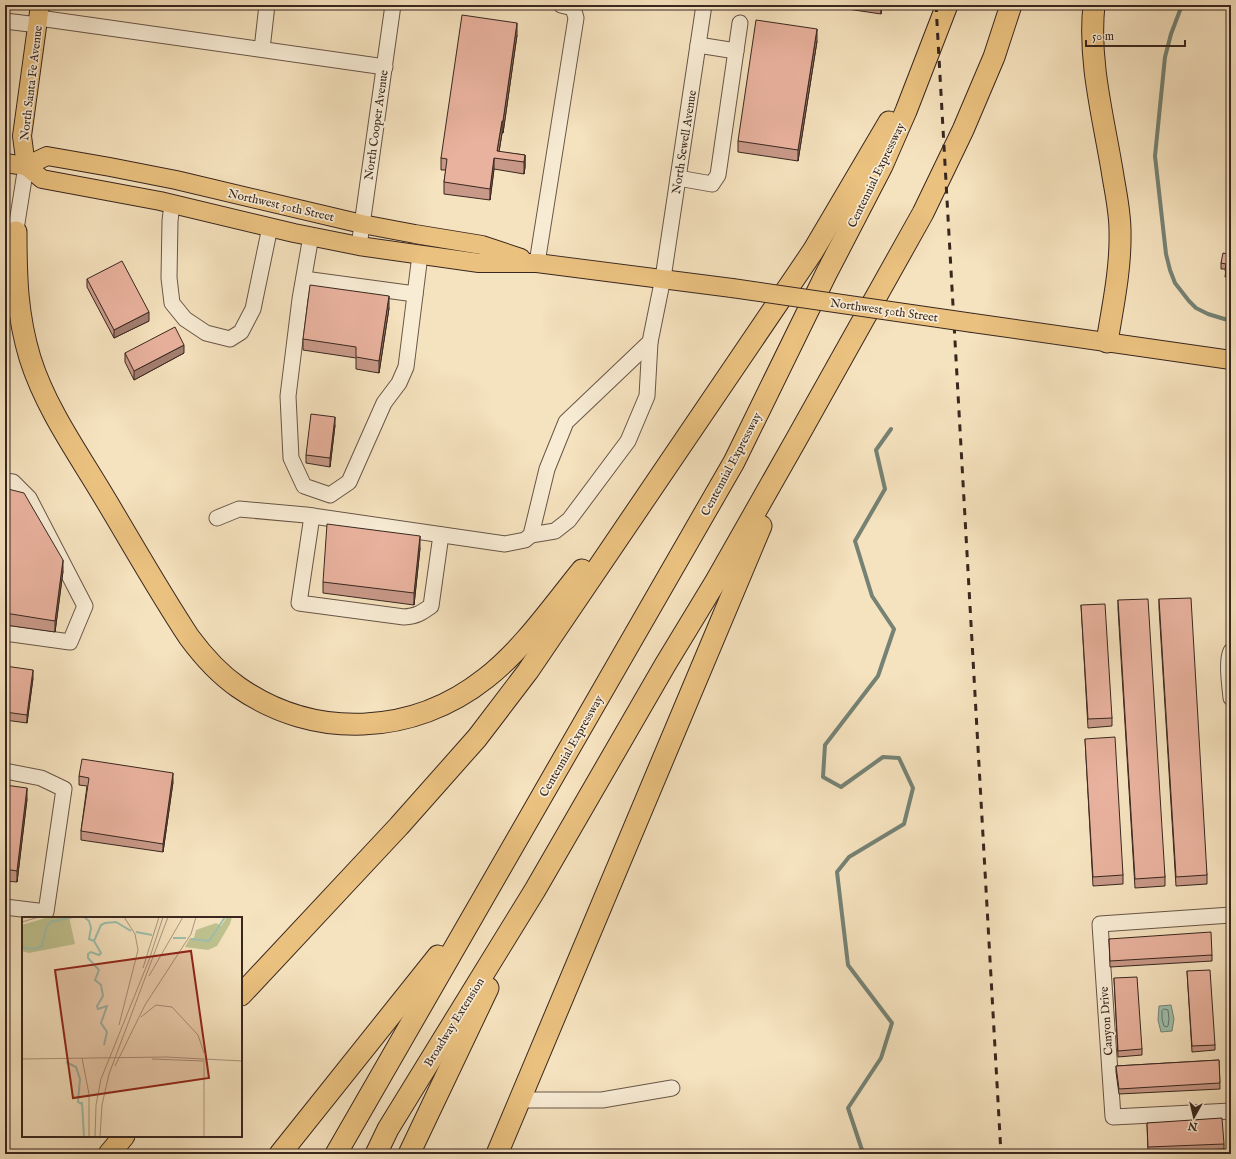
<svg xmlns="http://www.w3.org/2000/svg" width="1236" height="1159" viewBox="0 0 1236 1159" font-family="'IM FELL English',serif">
  <rect width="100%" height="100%" fill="#f5e2be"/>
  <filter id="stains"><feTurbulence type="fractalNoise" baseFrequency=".005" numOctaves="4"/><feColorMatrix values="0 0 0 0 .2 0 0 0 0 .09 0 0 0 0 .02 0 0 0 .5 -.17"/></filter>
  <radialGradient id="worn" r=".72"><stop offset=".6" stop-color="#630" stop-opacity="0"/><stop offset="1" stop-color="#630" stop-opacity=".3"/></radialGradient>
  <!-- water -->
  <path fill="#9dbfad" stroke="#758274" d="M1171,1005L1174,1019L1172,1031L1161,1032L1158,1020L1159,1006Z"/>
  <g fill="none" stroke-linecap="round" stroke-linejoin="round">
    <!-- shore -->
    <path stroke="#6b7366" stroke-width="1" d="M1164,1009L1168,1010L1169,1019L1168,1026L1167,1027L1164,1026L1162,1019V1011Z"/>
    <!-- stream -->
    <g stroke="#758274" stroke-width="4">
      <path d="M1182,5L1171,34L1165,57L1155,156L1166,254L1170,270L1175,283L1189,301L1196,308L1208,314L1231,321"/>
      <path d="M869,1154L862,1150L848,1108L881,1058L892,1023L848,965L837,872L849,857L904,824L913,788L899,758L883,757L841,787L823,777L825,745L878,676L894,629L872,596L855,541L885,489L876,450L891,429"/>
    </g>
    <!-- minor casing -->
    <g stroke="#685647" stroke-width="17">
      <g id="minor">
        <path d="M39,18L385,67"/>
        <path d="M5,21L38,25"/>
        <path d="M698,45L736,51"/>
        <path d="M262,49L267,5"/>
        <path d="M678,178L712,184L718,175L740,23"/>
        <path d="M172,204L170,221L169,278L172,303L185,319L206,333L230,339L241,332L253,309L270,227"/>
        <path d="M311,236L300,299L288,396L291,458L304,486L330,495L349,482L384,403L399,383L406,367L420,255"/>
        <path d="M14,242L26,166"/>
        <path d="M359,246L393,5"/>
        <path d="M537,263L576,18L573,8L561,5"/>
        <path d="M304,279L415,294"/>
        <path d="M5,304L10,270"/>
        <path d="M5,481L13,482L29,498L85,606L70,642L5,633"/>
        <path d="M312,516L299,603L404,617C417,616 421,613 431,606L441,535"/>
        <path d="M217,518L239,509L306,515L505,544L525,540L531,535L547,469L566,422L650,342L663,278L704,5"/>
        <path d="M531,535L555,531L569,520L628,441L647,396L650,342"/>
        <path d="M1231,651C1226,661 1230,686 1231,698"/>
        <path d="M5,771L41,778L64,789L46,912L5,907"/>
        <path d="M1231,915L1100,924L1113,1117L1231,1111"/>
        <path d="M520,1100H602L672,1088"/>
      </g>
    </g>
    <!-- major casing -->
    <g stroke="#39271f" stroke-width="20">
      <g id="major">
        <path d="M5,163L26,166L42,179L160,201L294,233L359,246L479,263H537L732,288"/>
        <path d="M26,166L47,156L110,167L176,180L362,224L415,234L482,245L521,258"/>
        <path d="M26,166L22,136L40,5"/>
        <path d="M973,323L1231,360"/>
      </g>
    </g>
    <!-- highway casing -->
    <g stroke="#39271f" stroke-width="23">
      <g id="highway">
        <path d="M1094,5C1088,60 1103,116 1112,170C1115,190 1120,210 1120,231C1121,268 1113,305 1107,342"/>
        <path d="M16,232C16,277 17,315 30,358C45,406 75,449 101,492C130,540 158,590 189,637C203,656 218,673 238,687C314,740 413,736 486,678C523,649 552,607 582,570"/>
        <path d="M241,995L399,826L477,738L528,671L813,251L889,122"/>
        <path d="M109,1154L124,1136"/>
        <path d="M280,1154L438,956"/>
        <path d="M336,1154L734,462L826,274L882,166L906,111L947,5"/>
        <path d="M376,1154L388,1129L535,890L665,665L716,581L796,440L923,213L963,130L994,57L1011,5"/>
        <path d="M409,1154L488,988"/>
        <path d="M497,1154L761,526"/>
      </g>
    </g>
    <!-- minor -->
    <use href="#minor" stroke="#f8ecd5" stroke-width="15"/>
    <!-- major -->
    <use href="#major" stroke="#eac17f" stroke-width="18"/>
    <!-- highway -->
    <use href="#highway" stroke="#eac17f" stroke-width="21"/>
    <!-- rail -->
    <path stroke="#39271f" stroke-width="3" stroke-dasharray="7 7" stroke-linecap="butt" d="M936,5L1001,1154"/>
    <!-- major-bridge casing -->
    <g stroke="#39271f" stroke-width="20" stroke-linecap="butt">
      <path id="major-bridge" d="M732,288L973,323"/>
    </g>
    <!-- major-bridge -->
    <use href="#major-bridge" stroke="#eac17f" stroke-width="18"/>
  </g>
  <!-- wall -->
  <g fill="#c89988" stroke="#39271f">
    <path d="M834,5H882L881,14L834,7Z"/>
    <path d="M517,35L503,133H502L499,152L525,155V167L524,174L494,169L490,200L444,194V182L446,170H441V158Z"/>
    <path d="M817,41L798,161L738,152V141Z"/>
    <path d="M1231,221V237L1227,236V230Z"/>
    <path d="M1231,241V277H1225L1226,269H1221V263L1228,254Z"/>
    <path d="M87,279L149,321L114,338L87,287Z"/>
    <path d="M389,308L379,373L356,369V358L303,350V339Z"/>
    <path d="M125,353H184L134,380L125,362Z"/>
    <path d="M335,425L330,467L306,463V455Z"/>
    <path d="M5,510L63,571L55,632L5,625Z"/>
    <path d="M420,548L414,605L323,593V582Z"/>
    <path d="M1159,599L1207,875V884L1176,886L1159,608Z"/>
    <path d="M1118,600L1165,877V886L1135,888L1118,609Z"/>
    <path d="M1081,605L1112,718V726L1088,728Z"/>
    <path d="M5,666L33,678L27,723L5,720Z"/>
    <path d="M1085,739L1123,875V884L1093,886Z"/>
    <path d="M79,776L173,782L163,852L81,840V831L87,786L79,785Z"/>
    <path d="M5,785L27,799L17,882L5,881Z"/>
    <path d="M1109,939L1212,955V961L1110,967Z"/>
    <path d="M1187,971L1215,1045V1050L1192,1052Z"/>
    <path d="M1114,978L1142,1049V1055L1118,1057Z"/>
    <path d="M1219,1060L1220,1089L1119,1094L1116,1072V1066Z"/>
    <path d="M1147,1123L1224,1144V1149L1148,1153Z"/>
  </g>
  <!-- shaded-wall -->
  <g fill="#a37d6f" stroke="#39271f">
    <path d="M881,5H882L881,14Z"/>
    <path d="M517,23V35L503,133V121Z"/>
    <path d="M817,29V41L798,161V150Z"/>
    <path d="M502,121V133L498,158L497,151Z"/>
    <path d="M525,155V167L524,174V162Z"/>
    <path d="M494,158V169L490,200V189Z"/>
    <path d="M389,296V308L379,373V361Z"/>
    <path d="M149,312V321L114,338V330Z"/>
    <path d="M184,345V353L134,380V371Z"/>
    <path d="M335,417V425L330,467V458Z"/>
    <path d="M420,536V548L414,605V593Z"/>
    <path d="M63,560V571L55,632V621Z"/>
    <path d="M33,670V678L27,723V715Z"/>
    <path d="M173,773V782L163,852V844Z"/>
    <path d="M27,788V799L17,882V871Z"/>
  </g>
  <!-- building -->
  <g fill="#e9b29e" stroke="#39271f">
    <path d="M462,15L517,23L503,121H502L497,151L525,155L524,162L494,158L490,189L444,182L447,159L441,158Z"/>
    <path d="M756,20L817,29L798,150L738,141Z"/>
    <path d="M1228,221H1231V231L1227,230Z"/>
    <path d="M1230,240L1231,241V272L1225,271L1226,264L1221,263L1223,253L1228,254Z"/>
    <path d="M122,261L149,312L114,330L87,279Z"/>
    <path d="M310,285L389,296L379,361L356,357V347L303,339Z"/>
    <path d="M175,327L184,345L134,371L125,353Z"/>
    <path d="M311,414L335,417L330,458L306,455Z"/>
    <path d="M8,489L24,493L63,560L55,621L5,613V510Z"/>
    <path d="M327,524L420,536L414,593L323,582Z"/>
    <path d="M1191,598L1207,875L1176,877L1159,599Z"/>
    <path d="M1148,599L1165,877L1135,879L1118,600Z"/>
    <path d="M1105,604L1112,718L1088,719L1081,605Z"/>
    <path d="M5,666L33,670L27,715L5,712Z"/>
    <path d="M1115,737L1123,875L1093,877L1085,739Z"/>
    <path d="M82,759L173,773L163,844L81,831L89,778L79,776Z"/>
    <path d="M5,785L27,788L17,871L5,869Z"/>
    <path d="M1211,932L1212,955L1110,961L1109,939Z"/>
    <path d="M1210,970L1215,1045L1192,1046L1187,971Z"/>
    <path d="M1137,977L1142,1049L1118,1051L1114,978Z"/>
    <path d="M1219,1060L1220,1083L1119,1089L1116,1066Z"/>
    <path d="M1222,1118L1224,1144L1148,1147L1147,1123Z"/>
  </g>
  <g text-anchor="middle" stroke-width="3.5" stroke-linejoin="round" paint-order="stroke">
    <!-- street labels -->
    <g font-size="12" fill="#39271f" stroke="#f8ecd5">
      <text transform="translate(31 83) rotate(-83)" y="4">North Santa Fe Avenue</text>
      <text transform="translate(376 125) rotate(-82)" y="4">North Cooper Avenue</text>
      <text transform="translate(684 142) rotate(-81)" y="4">North Sewell Avenue</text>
      <text transform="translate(876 175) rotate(-64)" y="4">Centennial Expressway</text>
      <text transform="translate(281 205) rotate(13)" y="4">Northwest 50th Street</text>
      <text transform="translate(884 310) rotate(8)" y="4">Northwest 50th Street</text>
      <text transform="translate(731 464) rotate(-62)" y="4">Centennial Expressway</text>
      <text transform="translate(571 746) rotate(-60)" y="4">Centennial Expressway</text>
      <text transform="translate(1106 1021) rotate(-94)" y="4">Canyon Drive</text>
      <text transform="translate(454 1022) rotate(-58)" y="4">Broadway Extension</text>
    </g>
  </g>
  <!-- overview -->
  <g transform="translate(22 917)">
    <rect width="220" height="220" fill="#f5e2be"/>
    <path d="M27,0H47L53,27L7,36L0,34V8ZM205,0H210L208,7L195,29L186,33L163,30L168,21H172L174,13L194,6L199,9Z" fill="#bfc28f"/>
    <path fill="none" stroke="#9dbfad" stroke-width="2" d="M54,0H62L67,4L69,11L67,22L72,24M114,15L130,18M151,21H164M169,22L187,24L203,0M72,24L79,8L83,6L94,5L109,14M72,24L79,36L77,38L69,35L66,37V41L77,53L73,63L79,68L81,79L75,89L76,92L85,89L79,106L85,115L82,128M0,31L13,32L20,29L24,12L28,5L51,0M44,145L54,150L58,162L56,185L60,187M60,185L62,220"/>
    <path fill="none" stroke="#aa977e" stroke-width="1" d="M0,5L17,0M121,51L137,0M127,59L161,0M119,100L134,88L150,90L176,118L182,136M97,108L116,33L113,17L102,0M60,141L67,177V220M0,142L144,140L220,144M130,142L182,144M182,144V220M93,149L123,88L169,17L174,0M73,220L74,188L79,162L127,43L141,0M78,220L80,188L87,157L146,0"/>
    <path fill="#8f2418" fill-opacity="0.15" stroke="#8f2418" stroke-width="2" d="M169,34L187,161L51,181L33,53Z"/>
    <rect width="220" height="220" fill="none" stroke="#39271f" stroke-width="2"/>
  </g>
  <!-- margin -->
  <rect width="1236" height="1159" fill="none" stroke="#f5e2be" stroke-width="20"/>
  <rect x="6" y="6" width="1224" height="1147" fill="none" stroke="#39271f" stroke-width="2"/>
  <rect x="10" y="10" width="1216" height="1139" fill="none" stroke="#39271f"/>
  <!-- north arrow -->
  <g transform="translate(1194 1117) rotate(188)" stroke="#f8ecd5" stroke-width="3" paint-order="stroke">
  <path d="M0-3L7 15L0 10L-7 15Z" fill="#39271f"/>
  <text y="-6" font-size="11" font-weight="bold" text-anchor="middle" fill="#39271f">N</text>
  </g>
  <!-- scale -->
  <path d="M1086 40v6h99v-6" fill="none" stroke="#39271f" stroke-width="2"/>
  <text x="1092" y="40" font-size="12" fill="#39271f" stroke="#f8ecd5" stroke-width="3" paint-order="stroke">50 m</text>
  <rect width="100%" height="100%" filter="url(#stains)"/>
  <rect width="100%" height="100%" fill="url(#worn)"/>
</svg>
